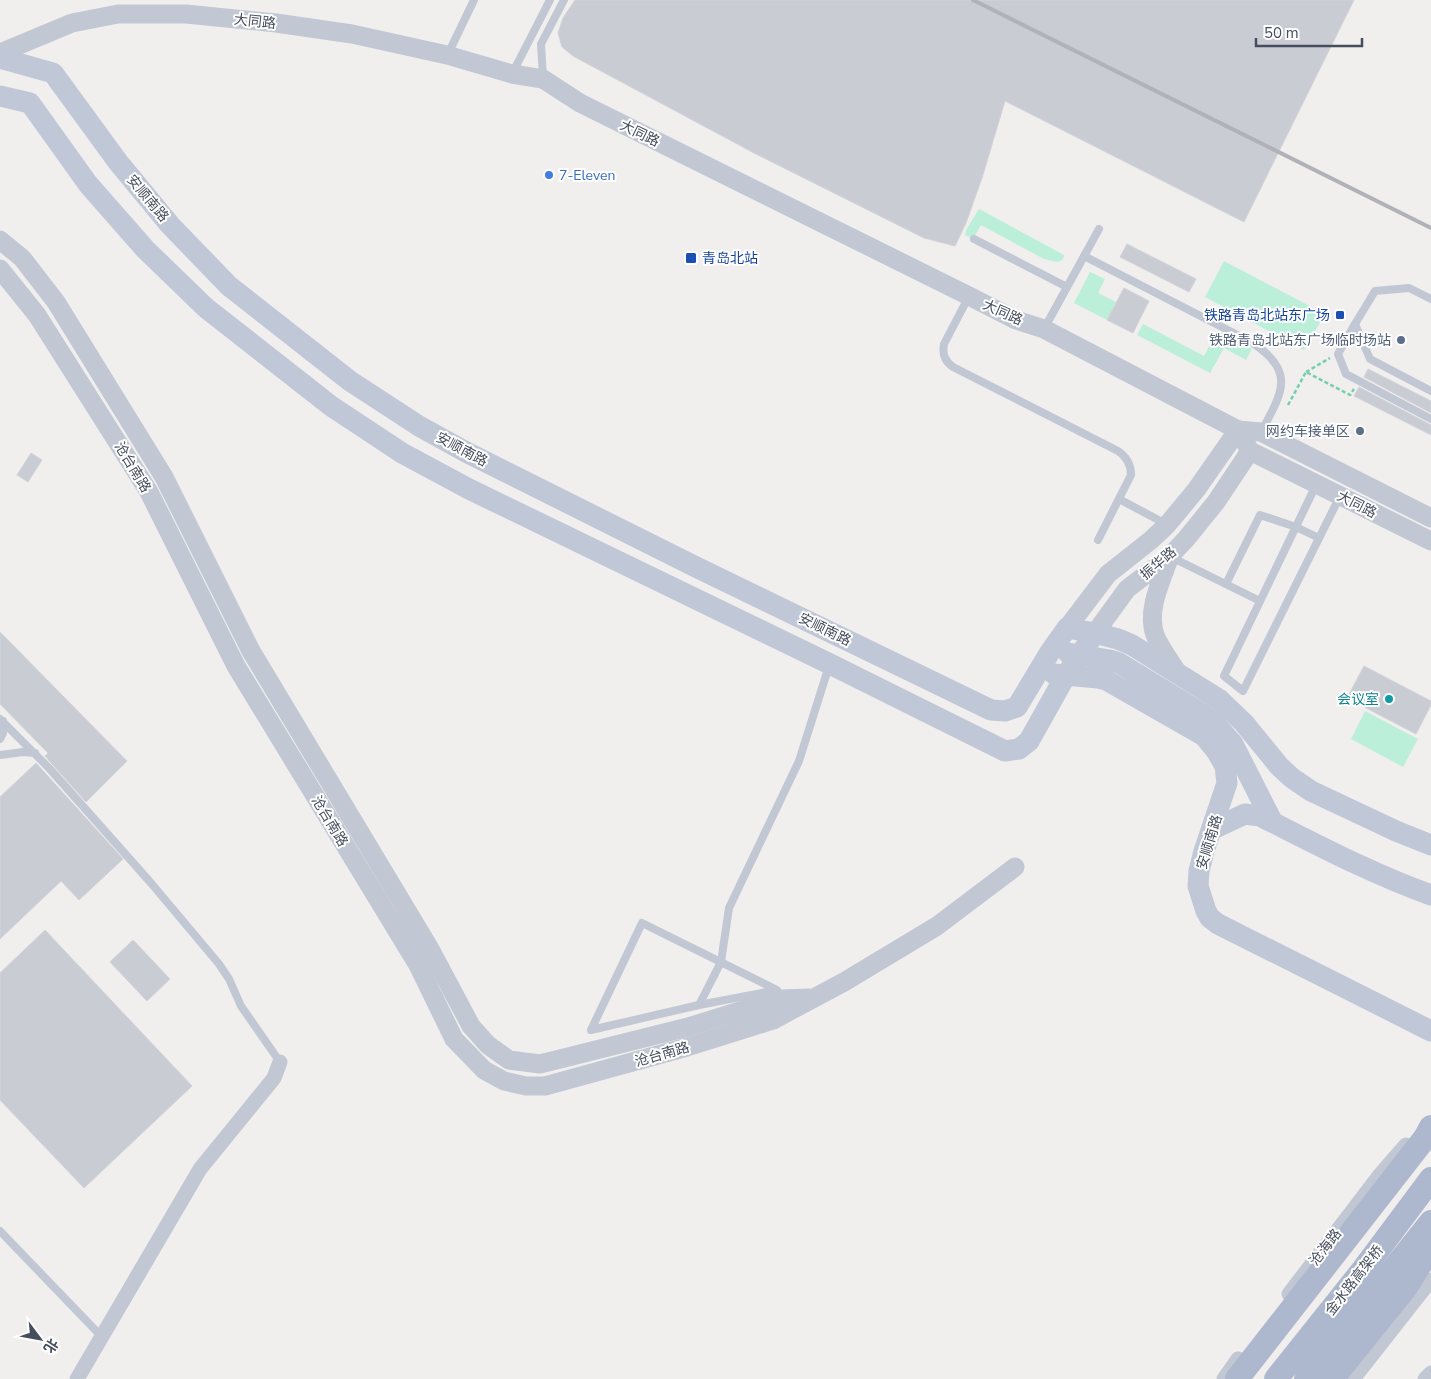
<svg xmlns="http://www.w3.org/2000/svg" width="1431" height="1379" viewBox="0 0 1431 1379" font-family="'Nunito Sans','Noto Sans SC',sans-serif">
  <rect width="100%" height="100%" fill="#f1eeee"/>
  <!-- green -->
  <g fill="#bbefd9">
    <path d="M979,209L1064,255V257L1062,260L1057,262L1044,259L981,225L973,239L965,235L966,230Z"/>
    <path d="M1224,261L1325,314L1304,350L1205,297Z"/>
    <path d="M1090,272L1105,279L1098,293L1116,302L1107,320L1074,303Z"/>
    <path d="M1143,324L1204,356L1217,331L1252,349L1246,360L1224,348L1210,373L1137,335Z"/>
    <path d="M1365,711L1418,739L1403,767L1351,739Z"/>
  </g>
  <!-- building -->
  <g fill="#caccd4" stroke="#d2d2da">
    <path d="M575,0H1354L1244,222L1005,101L982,178L966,223L955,246L924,238L754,153L573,56L562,47L558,33L563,18Z"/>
    <path d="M1127,244L1196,279L1189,292L1120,257Z"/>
    <path d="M1124,288L1149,301L1133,333L1107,320Z"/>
    <path d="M1368,369L1431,401V413L1364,377Z"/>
    <path d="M1359,387L1431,425V435L1354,396Z"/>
    <path d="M31,453L42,460L28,482L17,475Z"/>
    <path d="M0,632L127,761L86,802L45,756L48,753L0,704Z"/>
    <path d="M1364,666L1431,701V705L1416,734L1347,698Z"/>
    <path d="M36,763L123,859L79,900L61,881L0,939V797Z"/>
    <path d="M45,930L192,1086L84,1188L0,1100V973Z"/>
    <path d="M133,940L170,979L147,1001L110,962Z"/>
  </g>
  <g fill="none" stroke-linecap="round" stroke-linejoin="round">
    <!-- path -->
    <g stroke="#73ceb2" stroke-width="2.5" stroke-dasharray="4 2.5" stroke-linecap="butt">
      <path d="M1306,372L1330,358"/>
      <path d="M1288,405L1306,372L1350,395L1354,389"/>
    </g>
    <!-- service -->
    <g stroke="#c1c7d3" stroke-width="8">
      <path d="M448,54L474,0"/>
      <path d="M512,74L550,0"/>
      <path d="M543,77L541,44L564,0"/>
      <path d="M974,239L1067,287"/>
      <path d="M1084,256L1251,342C1297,371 1282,393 1261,432"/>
      <path d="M969,296L944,344C942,355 945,361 953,367L1118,451C1127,457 1131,464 1131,475L1098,540"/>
      <path d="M1431,299L1409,288L1375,291L1355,324L1370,359L1431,391"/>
      <path d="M1355,324L1338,354L1346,374L1431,419"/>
      <path d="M1044,329L1099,229"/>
      <path d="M1316,485L1224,676L1243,691L1340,496"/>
      <path d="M1119,499L1166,524"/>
      <path d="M1171,557L1260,601"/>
      <path d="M1226,584L1260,515L1296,527L1319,538"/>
      <path d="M0,719L49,768L151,883L219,964L229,979L241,1006L280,1062"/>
      <path d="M0,739L3,733V721"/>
      <path d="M0,755L23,752L35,753"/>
      <path d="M642,923L777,990L699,1005L591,1030Z"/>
      <path d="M699,1005L721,962L729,908L799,761L829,666"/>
      <path d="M0,1231L102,1337"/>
    </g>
    <!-- minor -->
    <g stroke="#c1c7d3" stroke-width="15">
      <path d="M1289,1294L1379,1176L1406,1145"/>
      <path d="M77,1379L200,1169L274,1078L280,1062"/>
      <path d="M1224,1379L1238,1359"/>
      <path d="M1353,1379L1431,1280"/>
      <path d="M1425,1379L1431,1373"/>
    </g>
    <!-- tertiary -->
    <g stroke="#c1c7d3" stroke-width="19">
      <path d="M0,53L72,23L118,14H186L276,23L352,34L447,55L512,74L543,79L580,103L969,296L1016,320L1044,329L1238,430L1250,451L1431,541"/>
      <path d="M0,240L22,258L56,302L164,477L251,651L430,949L471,1026L488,1045L509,1060L540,1064L688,1027L772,1001L781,999L809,998"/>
      <path d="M0,269L37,315L149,492L236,666L418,965L454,1039L484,1070L504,1081L526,1086H545L687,1047L773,1020L844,982L937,926L1015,867"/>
      <path d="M1170,556C1162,579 1146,610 1155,635C1160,648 1170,660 1177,672"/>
      <path d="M1067,628L1108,574L1151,540L1167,525L1196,490L1238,430L1261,432L1431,518"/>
      <path d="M1095,633L1127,589L1170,556L1186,539L1216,502L1250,451"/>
    </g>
    <!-- secondary -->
    <g stroke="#c0c7d7" stroke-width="21">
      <path d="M0,58L53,73L118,162L170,225L229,286L350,381L419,426L466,452L696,567L991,710L1005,711L1017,707L1050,652L1067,628L1095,633L1118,639L1132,645L1220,700L1244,723L1279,766L1292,778L1311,791L1396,831L1431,845"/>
      <path d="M0,96L30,103L88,184L145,249L206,308L331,406L402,453L469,489L830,664L1005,751L1019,749L1029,741L1066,675L1095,633"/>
      <path d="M1068,653L1110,660L1119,663L1211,719L1233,744L1272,821"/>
      <path d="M1054,674L1098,678L1106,680L1204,736L1217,752L1225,766L1227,783L1204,851L1199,871L1198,886L1206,911L1210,918L1218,924L1431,1031"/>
      <path d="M1213,829L1245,814L1260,816C1316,844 1372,874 1431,895"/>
    </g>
    <!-- primary -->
    <g stroke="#adb7cd" stroke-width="24">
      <path d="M1237,1379L1425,1138L1431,1127"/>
      <path d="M1276,1379L1363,1270L1431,1179"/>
      <path d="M1306,1379L1431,1222"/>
      <path d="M1332,1379L1406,1287L1431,1247"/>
    </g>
    <!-- rail -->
    <path stroke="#b0b2b8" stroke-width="4" d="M973,0L1431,228"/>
  </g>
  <!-- markers -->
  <circle fill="#3f7fe0" stroke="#fff" stroke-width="2" cx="549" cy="175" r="5"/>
  <g fill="#1a4fb4" stroke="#fff" stroke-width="2">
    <rect x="685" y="252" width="12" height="12" rx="2.5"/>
    <rect x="1335" y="310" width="10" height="10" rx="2.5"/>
  </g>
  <g fill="#5c6f8a" stroke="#fff" stroke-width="2">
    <circle cx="1401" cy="340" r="5"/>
    <circle cx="1360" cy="431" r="5"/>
  </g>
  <circle fill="#0f9aa8" stroke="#fff" stroke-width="2" cx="1389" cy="699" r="5"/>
  <g text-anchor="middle" stroke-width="4" stroke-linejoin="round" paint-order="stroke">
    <!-- street labels -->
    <g font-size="14" fill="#464d5c" stroke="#fff">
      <text transform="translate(255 21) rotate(6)" y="5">大同路</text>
      <text transform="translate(640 133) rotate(26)" y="5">大同路</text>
      <text transform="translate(148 198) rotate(50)" y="5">安顺南路</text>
      <text transform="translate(1003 312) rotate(24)" y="5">大同路</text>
      <text transform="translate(462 449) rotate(28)" y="5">安顺南路</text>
      <text transform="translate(133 467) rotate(59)" y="5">沧台南路</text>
      <text transform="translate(1357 504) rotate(27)" y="5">大同路</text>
      <text transform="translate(1158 563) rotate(-40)" y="5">振华路</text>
      <text transform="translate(825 629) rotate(26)" y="5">安顺南路</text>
      <text transform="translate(330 821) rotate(59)" y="5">沧台南路</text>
      <text transform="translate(1209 842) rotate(-73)" y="5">安顺南路</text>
      <text transform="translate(662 1054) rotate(-16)" y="5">沧台南路</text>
      <text transform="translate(1325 1247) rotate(-52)" y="5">沧海路</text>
      <text transform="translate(1354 1280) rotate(-52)" y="5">金水路高架桥</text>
    </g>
    <!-- shop labels -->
    <g font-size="14" fill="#366cbe" stroke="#fff" text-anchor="start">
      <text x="559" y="180">7-Eleven</text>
    </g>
    <!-- transit labels -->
    <g font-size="14" fill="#164399" stroke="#fff" text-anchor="start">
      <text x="702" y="263">青岛北站</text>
      <text x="1330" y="320" text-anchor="end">铁路青岛北站东广场</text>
    </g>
    <!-- service labels -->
    <g font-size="14" fill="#4e5e75" stroke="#fff" text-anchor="end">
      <text x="1391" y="345">铁路青岛北站东广场临时场站</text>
      <text x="1350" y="436">网约车接单区</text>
    </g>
    <!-- culture labels -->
    <g font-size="14" fill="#0d838f" stroke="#fff" text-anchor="end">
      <text x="1379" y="704">会议室</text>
    </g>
  </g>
  <!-- north arrow -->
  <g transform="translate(40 1339) rotate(122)" stroke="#ffffff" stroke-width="4" paint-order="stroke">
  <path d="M0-4L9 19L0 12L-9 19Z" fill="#464d5c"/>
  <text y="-8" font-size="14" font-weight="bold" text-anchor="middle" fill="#464d5c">北</text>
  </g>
  <!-- scale -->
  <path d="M1256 38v8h106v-8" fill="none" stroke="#464d5c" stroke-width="2.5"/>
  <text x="1264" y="38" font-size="15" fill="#464d5c" stroke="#ffffff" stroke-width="4" paint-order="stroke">50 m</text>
</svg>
